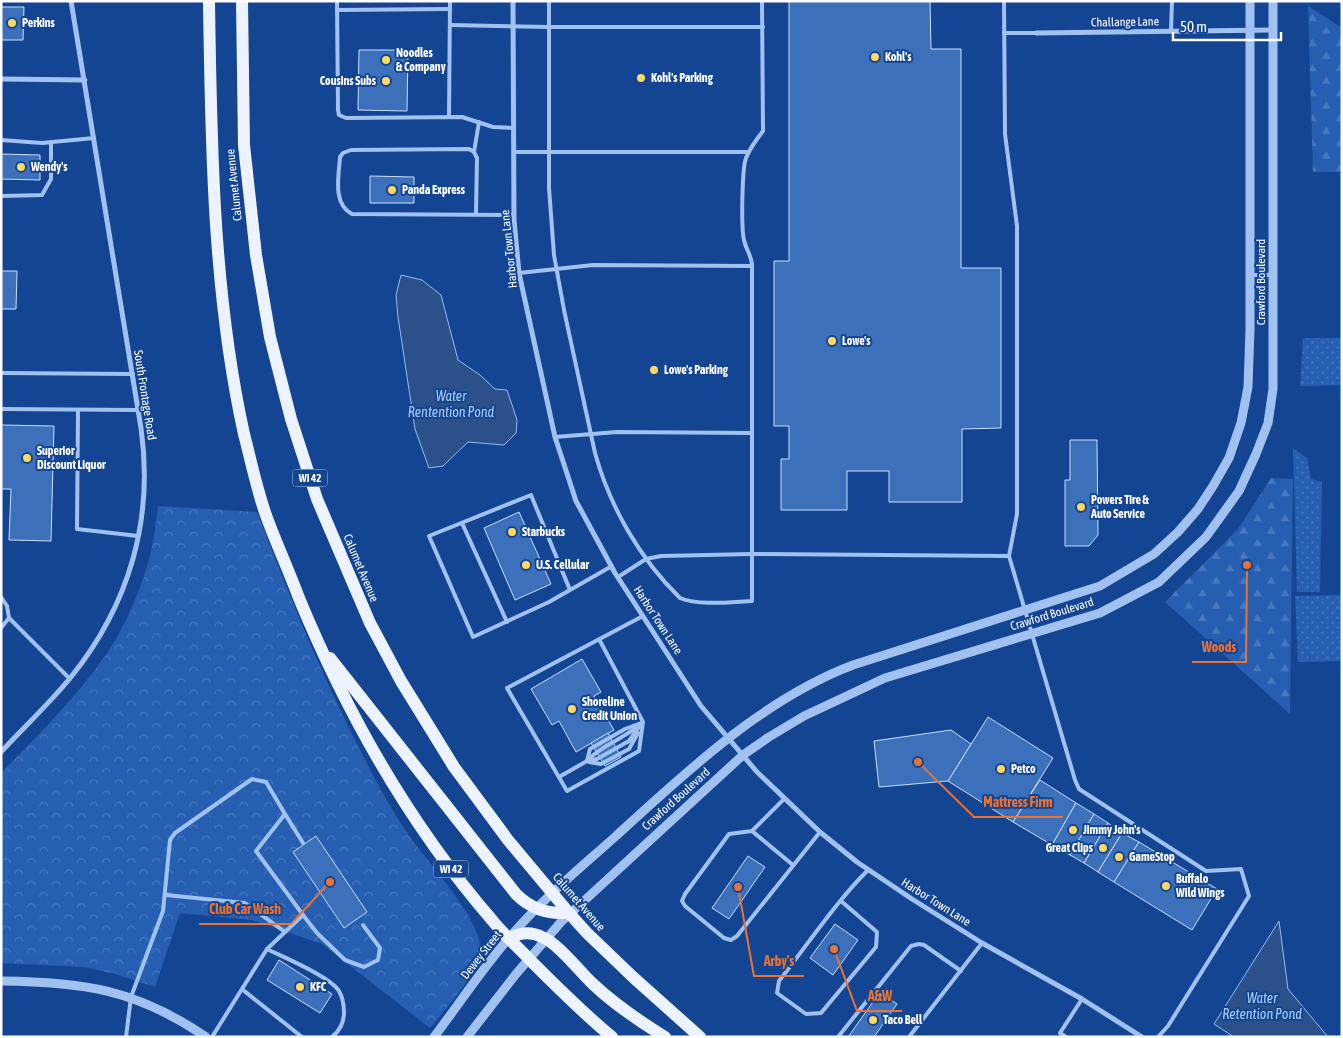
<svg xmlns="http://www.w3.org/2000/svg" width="1343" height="1038" viewBox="0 0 1343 1038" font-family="'Asap Condensed',sans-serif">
  <defs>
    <pattern id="grass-dots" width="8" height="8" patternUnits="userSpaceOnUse" patternTransform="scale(1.25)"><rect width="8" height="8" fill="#265fb1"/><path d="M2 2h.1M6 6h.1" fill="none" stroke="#4777bd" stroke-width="1.8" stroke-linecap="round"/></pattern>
    <pattern id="forest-firs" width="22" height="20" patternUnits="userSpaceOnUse" patternTransform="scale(1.25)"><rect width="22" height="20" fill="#265fb1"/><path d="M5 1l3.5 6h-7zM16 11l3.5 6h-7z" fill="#4777bd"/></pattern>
    <pattern id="park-crowns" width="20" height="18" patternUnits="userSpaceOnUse" patternTransform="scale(1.25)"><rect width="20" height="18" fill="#265fb1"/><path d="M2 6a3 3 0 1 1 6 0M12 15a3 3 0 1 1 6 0" fill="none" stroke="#4777bd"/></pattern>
  </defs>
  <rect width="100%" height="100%" fill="#144592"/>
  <!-- grass -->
  <g fill="url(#grass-dots)">
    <path d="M1303,338H1342V385L1300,386Z"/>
    <path d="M1293,448L1307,458L1311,479L1322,482L1320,592H1297Z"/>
    <path d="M1342,595V661L1298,662L1295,596Z"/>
  </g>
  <!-- forest -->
  <g fill="url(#forest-firs)">
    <path d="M1308,6L1342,28V172H1313Z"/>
    <path d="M1271,478L1293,479L1290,714L1165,602L1238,529Z"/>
  </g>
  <!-- park -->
  <path fill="url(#park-crowns)" d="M158,506L257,512C286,587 316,662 352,734C371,772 391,812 416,845C434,869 478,918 480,946C482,971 446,1008 430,1028L322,944L252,920L180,913L155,987L115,974L84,967L1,963V773C37,736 75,699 105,656C124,630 142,587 150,555C154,540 156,523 158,506Z"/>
  <!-- water -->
  <g fill="#2c518a" stroke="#93bcf4">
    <path d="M401,275L422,280L441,295L458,360L480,375L495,389L507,390L517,420L516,433L504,445L468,442L443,466L429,468L415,429L398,317L396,295Z"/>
    <path d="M1279,921L1288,989L1328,1037H1234L1214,1024Z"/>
  </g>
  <!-- building -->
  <g fill="#3d70ba" stroke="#c9defc">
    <path d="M1,1L2,7H24L23,40H1Z"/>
    <path d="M789,1H930L931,49H961V268H1001V428L962,429V502H889V471H847V510H781V459H789V426H774V261H789Z"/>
    <path d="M359,50H408L407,111L358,110Z"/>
    <path d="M1,154L40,155V180L1,179Z"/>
    <path d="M370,176L414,177V203H370Z"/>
    <path d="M1,271H17L16,309H1Z"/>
    <path d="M1,425L54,426L51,541L9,540L11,489H1Z"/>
    <path d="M1070,440H1097L1098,535L1089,546H1065V480H1070Z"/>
    <path d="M519,512L551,584L515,600L484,528Z"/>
    <path d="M582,659L601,692L594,696L614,730L576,752L559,721L552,725L531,689Z"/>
    <path d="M988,717L1053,758L1013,822L948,781Z"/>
    <path d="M951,730L971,744L948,781L879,787L874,741Z"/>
    <path d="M608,733L621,757L605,766L591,743Z"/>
    <path d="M1040,780L1076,803L1052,845L1013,822Z"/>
    <path d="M1076,803L1094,814L1070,855L1052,845Z"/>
    <path d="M1094,814L1108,823L1084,863L1070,855Z"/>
    <path d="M1108,823L1122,833L1098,872L1084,863Z"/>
    <path d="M1122,833L1139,842L1114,882L1098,872Z"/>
    <path d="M316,836L367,912L344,928L293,852Z"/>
    <path d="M1139,842L1217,889L1192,930L1114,882Z"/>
    <path d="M748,856L765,867L729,919L712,908Z"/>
    <path d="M835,924L858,940L833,975L810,958Z"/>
    <path d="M279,960L332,994L320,1013L267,980Z"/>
    <path d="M880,992L897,1004L874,1037H848Z"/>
  </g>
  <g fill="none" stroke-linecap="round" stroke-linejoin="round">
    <!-- service -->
    <g stroke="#a1c2f1" stroke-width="4">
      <path d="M337,1L338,110L339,115L346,118L462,117L493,127L514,128"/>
      <path d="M549,1V188L554,255L564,310L595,453C610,507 640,559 680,598C699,606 731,602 752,601V266C752,256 746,250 744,240C741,229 742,168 746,158C750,148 756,140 763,131L762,1"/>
      <path d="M1004,1L1005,134L1017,226V514L1009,556L1075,780L1079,789L1206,871L1241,869L1249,896L1168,1026L1158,1037"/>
      <path d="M337,10L450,9"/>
      <path d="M450,25L549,27H763"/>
      <path d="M1171,31L1172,1"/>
      <path d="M1004,33H1036"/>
      <path d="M449,117L450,1"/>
      <path d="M1,140L42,143L94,138"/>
      <path d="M474,152L479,122"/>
      <path d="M514,152H749"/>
      <path d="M1,196L42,195L51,179V142"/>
      <path d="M476,214L477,158L474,152L469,149L351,150L343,153L340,157C339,175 332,204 352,214L514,215"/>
      <path d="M519,273L593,265L752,266"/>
      <path d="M1251,275H1273"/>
      <path d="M1,373L133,374"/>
      <path d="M1,409L138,410"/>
      <path d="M78,411L77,529L138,536"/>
      <path d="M555,437L617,432L752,433"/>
      <path d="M462,523L507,622"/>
      <path d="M618,577L646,559L661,556L752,554L1009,556"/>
      <path d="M570,590L531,495L429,536L473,637L549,602L612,566"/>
      <path d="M1,597L7,606L9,618L70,679"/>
      <path d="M1,628L9,618"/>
      <path d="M599,639L643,722L639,751L567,791L507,688L643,616"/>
      <path d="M588,760C600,746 623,739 638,726"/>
      <path d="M587,761L590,749L625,729L641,723"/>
      <path d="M589,762L601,764L629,749L638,733"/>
      <path d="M559,777L587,761L597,759L629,741L641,724"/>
      <path d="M784,799L752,831L729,834L685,894L682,901L685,906L724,938L731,940L737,936L820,832"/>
      <path d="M285,814L303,843"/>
      <path d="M752,831L793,865"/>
      <path d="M166,895L245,903L285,932"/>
      <path d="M841,901L877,932L876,947L821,1013L806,1014L777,993L779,981C808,944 835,903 868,870"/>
      <path d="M303,915L317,933L345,960L364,967L378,960L380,948L363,925"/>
      <path d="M267,949C283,957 331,977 339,991C343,998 344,1005 344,1013C344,1022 339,1032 332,1037"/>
      <path d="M243,990L302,1037"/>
      <path d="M126,1037L131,997L163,911L170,840L175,833L252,779L266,782L285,814L256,851L303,915L267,949L212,1037"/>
      <path d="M838,1037L911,946L919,944L924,945L961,971"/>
      <path d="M909,1037L982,943"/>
      <path d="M1066,1037L1060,1033L1082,999"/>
    </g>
    <!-- minor -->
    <g stroke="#a1c2f1" stroke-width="5">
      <path d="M513,1L514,220L519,273L555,437L576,501L615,573L701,706L757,772L820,832L857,862L912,899L982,943L1082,999L1142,1037"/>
      <path d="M1036,33L1273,30"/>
      <path d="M1,79L85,80"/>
      <path d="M1,752C24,727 50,703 71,677C129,605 154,520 141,428L71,1"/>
    </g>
    <!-- tertiary -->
    <g stroke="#a1c2f1" stroke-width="9">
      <path d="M1,981C83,982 136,989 206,1037"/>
      <path d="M434,1037C459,1004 482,969 509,938C541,900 579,869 616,836C686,772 763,699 853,665L1100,586L1154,554L1178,532L1198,509L1213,486L1229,458L1241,423L1248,387L1250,329V1"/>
      <path d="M467,1037L516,974L561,922L743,755L769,737L804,716L885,678L1100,613L1159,582L1206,537L1239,491L1256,454L1268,423L1273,389V1"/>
    </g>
    <!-- primary -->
    <g stroke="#ecf3ff" stroke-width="12">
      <path d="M209,1C211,144 213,294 244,434C251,461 257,491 267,518C277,545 289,571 299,598C347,714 409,824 492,920C504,935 519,948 532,962C558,988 584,1014 612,1037"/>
      <path d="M242,1L244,145L256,255L270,337L291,419L317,499L370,623L401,681L454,767L508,840L569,913L587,933L634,978L700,1037"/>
      <path d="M330,658L516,894C531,909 547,914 569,913"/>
      <path d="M509,938C519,933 531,931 542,937C559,944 579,971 593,984C615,1005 639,1021 665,1037"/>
    </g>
  </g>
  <!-- markers -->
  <g fill="#ffd862" stroke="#144592" stroke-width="2">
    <circle cx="12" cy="23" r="5"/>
    <circle cx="875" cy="57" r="5"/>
    <circle cx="386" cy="60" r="5"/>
    <circle cx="641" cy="78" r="5"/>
    <circle cx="386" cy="81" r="5"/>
    <circle cx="21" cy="167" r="5"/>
    <circle cx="392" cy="190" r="5"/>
    <circle cx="832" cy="341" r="5"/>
    <circle cx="654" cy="370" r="5"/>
    <circle cx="27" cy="458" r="5"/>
    <circle cx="1081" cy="507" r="5"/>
    <circle cx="512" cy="532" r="5"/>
    <circle cx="526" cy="565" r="5"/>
    <circle cx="572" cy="709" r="5"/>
    <circle cx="1001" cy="769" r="5"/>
    <circle cx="1073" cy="830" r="5"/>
    <circle cx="1103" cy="848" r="5"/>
    <circle cx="1119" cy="857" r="5"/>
    <circle cx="1166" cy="886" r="5"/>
    <circle cx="300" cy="987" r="5"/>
    <circle cx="873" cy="1020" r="5"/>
  </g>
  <g text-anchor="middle" stroke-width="4" stroke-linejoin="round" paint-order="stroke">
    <!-- shield labels -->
    <g fill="#144592" stroke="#b8c7de" stroke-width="1">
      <rect x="292.5" y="469.5" width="35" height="17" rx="4"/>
      <rect x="433.5" y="860.5" width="35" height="17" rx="4"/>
    </g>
    <g font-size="11" font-weight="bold" fill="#fff">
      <text x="310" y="482">WI 42</text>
      <text x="451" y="873">WI 42</text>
    </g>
    <!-- street labels -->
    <g font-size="12" fill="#fff" stroke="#144592">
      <text transform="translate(1125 22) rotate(-1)" y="4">Challange Lane</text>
      <text transform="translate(234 185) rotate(-96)" y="4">Calumet Avenue</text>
      <text transform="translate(509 249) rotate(-96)" y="4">Harbor Town Lane</text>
      <text transform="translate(1261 282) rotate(-90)" y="4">Crawford Boulevard</text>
      <text transform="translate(145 395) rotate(81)" y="4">South Frontage Road</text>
      <text transform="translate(361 568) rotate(67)" y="4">Calumet Avenue</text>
      <text transform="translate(1052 614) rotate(-17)" y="4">Crawford Boulevard</text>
      <text transform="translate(658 620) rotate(57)" y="4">Harbor Town Lane</text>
      <text transform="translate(676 799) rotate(-42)" y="4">Crawford Boulevard</text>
      <text transform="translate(579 902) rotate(49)" y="4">Calumet Avenue</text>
      <text transform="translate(936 902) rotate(32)" y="4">Harbor Town Lane</text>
      <text transform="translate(481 955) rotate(-52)" y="4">Dewey Street</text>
    </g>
    <!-- poi labels -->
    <g font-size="12" font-weight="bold" fill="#fff" stroke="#144592" text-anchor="start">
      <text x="22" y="27">Perkins</text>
      <text x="396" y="57">Noodles<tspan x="396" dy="14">&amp; Company</tspan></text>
      <text x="885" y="61">Kohl's</text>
      <text x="651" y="82">Kohl's Parking</text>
      <text x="376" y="85" text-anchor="end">Cousins Subs</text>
      <text x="31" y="171">Wendy's</text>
      <text x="402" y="194">Panda Express</text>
      <text x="842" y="345">Lowe's</text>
      <text x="664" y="374">Lowe's Parking</text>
      <text x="37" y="455">Superior<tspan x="37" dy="14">Discount Liquor</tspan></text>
      <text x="1091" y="504">Powers Tire &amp;<tspan x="1091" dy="14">Auto Service</tspan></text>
      <text x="522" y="536">Starbucks</text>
      <text x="536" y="569">U.S. Cellular</text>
      <text x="582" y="706">Shoreline<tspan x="582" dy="14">Credit Union</tspan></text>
      <text x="1011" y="773">Petco</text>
      <text x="1083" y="834">Jimmy John's</text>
      <text x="1093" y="852" text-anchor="end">Great Clips</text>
      <text x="1129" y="861">GameStop</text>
      <text x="1176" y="883">Buffalo<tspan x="1176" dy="14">Wild Wings</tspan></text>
      <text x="310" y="991">KFC</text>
      <text x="883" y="1024">Taco Bell</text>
    </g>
    <!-- water labels -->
    <g font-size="14" font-style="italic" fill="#aecdf8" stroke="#144592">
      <text x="451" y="401">Water<tspan x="451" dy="16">Rentention Pond</tspan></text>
      <text x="1262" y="1003">Water<tspan x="1262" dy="16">Retention Pond</tspan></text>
    </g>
  </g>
  <!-- callouts -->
  <path fill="none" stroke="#eb7230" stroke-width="2" d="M1247 565L1246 662H1192M918 762L974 817H1063M330 882L291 924H199M738 887L754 976H804M834 949L857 1011H902"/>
  <g fill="#eb7230" stroke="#144592" stroke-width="2">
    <circle cx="1247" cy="565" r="5"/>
    <circle cx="918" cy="762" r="5"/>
    <circle cx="330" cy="882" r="5"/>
    <circle cx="738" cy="887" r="5"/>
    <circle cx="834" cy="949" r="5"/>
  </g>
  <g font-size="14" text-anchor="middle" font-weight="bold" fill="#eb7230" stroke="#144592" stroke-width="4" stroke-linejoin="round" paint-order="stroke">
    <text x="1219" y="652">Woods</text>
    <text x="1018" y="807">Mattress Firm</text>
    <text x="245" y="914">Club Car Wash</text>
    <text x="779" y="966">Arby's</text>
    <text x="880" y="1001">A&amp;W</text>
  </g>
  <!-- border -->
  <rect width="1343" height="1038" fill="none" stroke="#ffffff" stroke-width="5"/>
  <!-- scale -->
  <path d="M1173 32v8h108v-8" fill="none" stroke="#ffffff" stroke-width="2.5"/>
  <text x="1180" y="32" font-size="15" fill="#ffffff" stroke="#144592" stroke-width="4" paint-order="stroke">50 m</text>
</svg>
